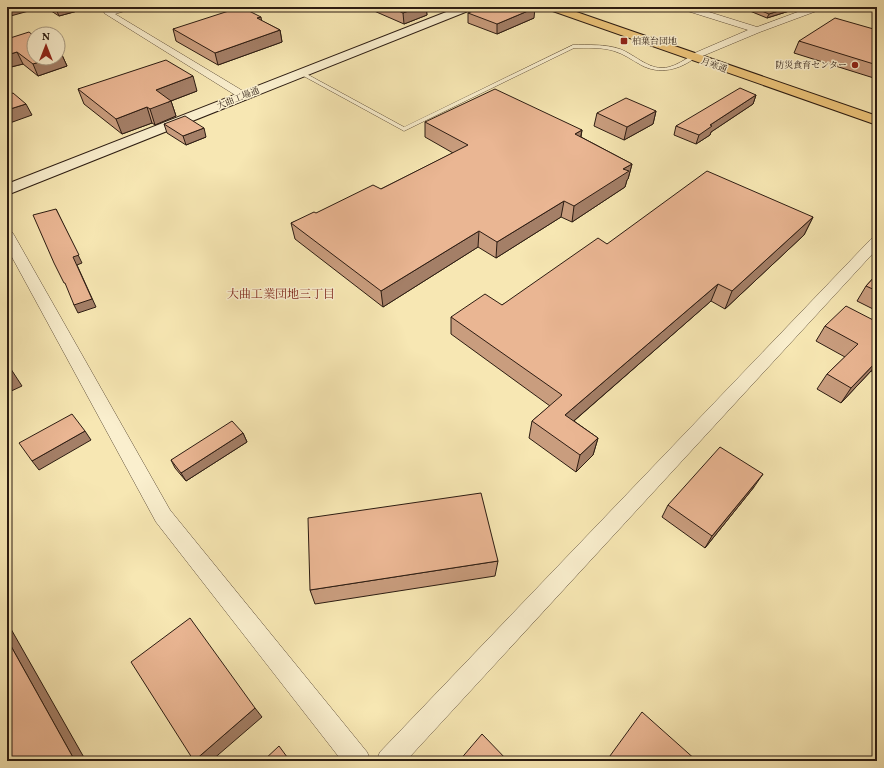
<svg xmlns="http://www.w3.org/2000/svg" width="884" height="768" viewBox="0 0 884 768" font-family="Vollkorn,'Noto Serif JP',serif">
  <rect width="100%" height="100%" fill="#f7e7b3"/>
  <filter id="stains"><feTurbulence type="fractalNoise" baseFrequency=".005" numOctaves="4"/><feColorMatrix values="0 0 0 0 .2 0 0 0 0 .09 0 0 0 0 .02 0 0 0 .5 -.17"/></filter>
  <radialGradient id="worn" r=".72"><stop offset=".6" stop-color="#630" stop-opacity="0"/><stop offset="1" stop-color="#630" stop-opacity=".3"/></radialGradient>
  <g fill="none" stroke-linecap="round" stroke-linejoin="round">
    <!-- lane casing -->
    <g stroke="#5f4f3a" stroke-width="1">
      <path id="lane" d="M573,45C589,45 605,44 620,49C636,55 650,72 669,67C677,65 684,60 691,56L696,57C680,70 659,75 641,65C632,60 624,54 614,51C601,47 587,48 574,48L404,131L298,73L303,72L404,127Z"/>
    </g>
    <!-- street casing -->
    <g stroke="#5f4f3a" stroke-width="1">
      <g id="street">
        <path d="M119,7H132L131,9L115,14L248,94L249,96L248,98H240L104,13L105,11Z"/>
        <path d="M680,7H693L757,27L811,7H823L822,9L760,32L693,60L690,59L688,57L690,55L748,30L681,9Z"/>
        <path d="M7,231L12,232L14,235L170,510L367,752L371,761H342L156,522L7,248Z"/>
        <path d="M877,237V249L406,761H376L380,752L872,238Z"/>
      </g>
    </g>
    <!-- secondary casing -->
    <g stroke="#2c1c12" stroke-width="2">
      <path id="secondary" d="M459,7H475L473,9L7,195V184Z"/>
    </g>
    <!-- highway casing -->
    <g stroke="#2c1c12" stroke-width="2">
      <path id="highway" d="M545,7H562L877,116V125L547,9Z"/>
    </g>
    <!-- lane -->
    <use href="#lane" fill="#faefce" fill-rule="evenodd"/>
    <!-- street -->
    <use href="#street" fill="#faefce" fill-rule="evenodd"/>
    <!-- secondary -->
    <use href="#secondary" fill="#faefce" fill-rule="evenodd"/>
    <!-- highway -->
    <use href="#highway" fill="#ecc47a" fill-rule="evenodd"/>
  </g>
  <!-- wall -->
  <g fill="#c99d7e" stroke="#2c1c12">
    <path d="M45,7H92L59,16Z"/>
    <path d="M365,7H426L427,15L404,24Z"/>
    <path d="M740,7H802L767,18Z"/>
    <path d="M468,13L534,18L497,34L468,23Z"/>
    <path d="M262,21L280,30L282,42L218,65L176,41L173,29Z"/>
    <path d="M877,30V79L794,53L799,41Z"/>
    <path d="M7,39L62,55L67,66L38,76L23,64L7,68Z"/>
    <path d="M78,89L197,91L171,101L176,116L155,125L152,123L122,134L84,104Z"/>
    <path d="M756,95L753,104L711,132L710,135L696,144L674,135L676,126Z"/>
    <path d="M656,111L653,124L624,140L594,126L597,113Z"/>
    <path d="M425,122L582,130L581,137L632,164L628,179L627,180L625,187L572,222L561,217L496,258L478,247L383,307L295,239L291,223L381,189L453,153L425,137Z"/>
    <path d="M164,124L206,137L186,145L167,133Z"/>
    <path d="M813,217L804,235L725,309L711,301L574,421L598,438L593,455L576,472L529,438L532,421L550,406L451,334V317L502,305L607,244Z"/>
    <path d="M877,274V311L857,301L866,286Z"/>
    <path d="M877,322V374L871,371L841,403L817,389L827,374L845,357L816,341L825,326Z"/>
    <path d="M243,433L247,442L186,481L175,468L171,460Z"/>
    <path d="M754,487L705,548L662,517L668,505Z"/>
    <path d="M498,561L495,576L315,604L310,590Z"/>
  </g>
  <!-- shaded-wall -->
  <g fill="#a47f67" stroke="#2c1c12">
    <path d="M7,7H43L7,17Z"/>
    <path d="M55,7H92L59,16Z"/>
    <path d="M419,7H426L427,15L404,24L403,13Z"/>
    <path d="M791,7H802L767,18L769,14Z"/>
    <path d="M535,8L534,18L497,34V24Z"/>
    <path d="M261,17L263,29L257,18Z"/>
    <path d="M280,30L282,42L218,65L215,53Z"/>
    <path d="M17,52L23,64L7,68V55Z"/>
    <path d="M62,55L67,66L38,76L33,64L51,58H58V56Z"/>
    <path d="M193,76L197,91L168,102L171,101L176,116L155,125L150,109L156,90Z"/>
    <path d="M756,95L753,104L711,132L710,135L696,144L699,135L710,125Z"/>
    <path d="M26,104L32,115L7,124V110Z"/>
    <path d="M147,107L152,123L122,134L116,119Z"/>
    <path d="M656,111L653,124L624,140L627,127Z"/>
    <path d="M204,128L206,137L186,145L183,136Z"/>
    <path d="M582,130L579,145L575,134Z"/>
    <path d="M632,164L628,179L627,180L625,187L572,222L574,206L623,169Z"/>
    <path d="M564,201L561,217L496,258L497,242Z"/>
    <path d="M56,209L82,263L77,265L96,307L78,313L74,305Z"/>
    <path d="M813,217L804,235L725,309L732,291Z"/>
    <path d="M479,231L478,247L383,307L381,291Z"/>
    <path d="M718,284L711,301L561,432L565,415Z"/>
    <path d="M877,361V363L871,371L841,403L851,388Z"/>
    <path d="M7,363L22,386L7,393Z"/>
    <path d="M85,431L91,440L39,470L32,461Z"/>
    <path d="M243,433L247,442L186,481L181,473Z"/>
    <path d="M598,438L593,455L576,472L580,455Z"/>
    <path d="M763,474L754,487L705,548L712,536Z"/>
    <path d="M7,622L86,761H75L7,639Z"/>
    <path d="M255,708L262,717L211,761H194Z"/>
  </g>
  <!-- building -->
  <g fill="#eab693" stroke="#2c1c12">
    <path d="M241,7L261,17L257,18L280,30L215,53L173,29Z"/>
    <path d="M390,7H419L403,13Z"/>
    <path d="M483,7H533L535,8L497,24L468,13Z"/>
    <path d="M752,7H791L769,14Z"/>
    <path d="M835,18L877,30V65L799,41Z"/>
    <path d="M29,32L34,36V58H51L33,64L17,52L7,55V39Z"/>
    <path d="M58,52L62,55L58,56Z"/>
    <path d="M166,60L193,76L156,90L171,101L150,109L147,107L116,119L78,89Z"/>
    <path d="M740,88L756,95L710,125L712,126L699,135L676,126Z"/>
    <path d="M495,89L582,130L575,134L632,164L623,169L629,171L574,206L564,201L497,242L479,231L381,291L291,223L314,212L316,213L373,185L381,189L468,145L425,122Z"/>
    <path d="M13,93L26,104L7,110V95Z"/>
    <path d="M626,98L656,111L627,127L597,113Z"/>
    <path d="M185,116L204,128L183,136L164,124Z"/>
    <path d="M707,171L813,217L732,291L718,284L565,415L598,438L580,455L532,421L562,395L451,317L485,294L502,305L598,238L607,244Z"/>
    <path d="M56,209L79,255L73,257L92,299L74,305L65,283H64L54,263L33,215Z"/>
    <path d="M877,274V291L866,286Z"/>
    <path d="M846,306L877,322V361L851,388L827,374L858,344L825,326Z"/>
    <path d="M7,364L10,368L7,369Z"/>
    <path d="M72,414L85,431L32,461L19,443Z"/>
    <path d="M232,421L243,433L181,473L171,460Z"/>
    <path d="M720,447L763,474L712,536L668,505Z"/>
    <path d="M481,493L498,561L310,590L308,518Z"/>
    <path d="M190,618L255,708L194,761L131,662Z"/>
    <path d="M7,639L75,761H7Z"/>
    <path d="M642,712L697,761H608L607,760Z"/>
    <path d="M482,734L508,761H459Z"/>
    <path d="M279,746L290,761H263Z"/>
  </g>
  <!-- markers -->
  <g fill="#8f2418" stroke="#faefce" stroke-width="1.5">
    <rect x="620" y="37" width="8" height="8" rx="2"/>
    <circle cx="855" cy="65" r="4"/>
  </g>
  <g text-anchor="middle" stroke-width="3" stroke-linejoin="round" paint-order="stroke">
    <!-- far-poi labels -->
    <g font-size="9" fill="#2c1c12" stroke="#faefce" text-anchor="start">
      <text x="632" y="44">柏葉台団地</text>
      <text x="847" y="68" text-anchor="end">防災食育センター</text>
    </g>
    <!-- far-street labels -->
    <g font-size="9" fill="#2c1c12" stroke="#faefce">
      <text transform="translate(714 65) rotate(20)" y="3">月寒通</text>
      <text transform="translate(238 98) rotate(-22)" y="3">大曲工場通</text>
    </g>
    <!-- neighbourhood labels -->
    <g font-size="12" fill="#7a1f14" stroke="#faefce">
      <text x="281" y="298">大曲工業団地三丁目</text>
    </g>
  </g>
  <!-- margin -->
  <rect width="884" height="768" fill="none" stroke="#f7e7b3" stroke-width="24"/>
  <rect x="8" y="8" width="868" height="752" fill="none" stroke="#2c1c12" stroke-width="2"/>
  <rect x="12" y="12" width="860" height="744" fill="none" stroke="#2c1c12"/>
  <!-- north arrow -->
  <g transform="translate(46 46)"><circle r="19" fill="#faefce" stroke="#a89b83"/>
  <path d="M0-3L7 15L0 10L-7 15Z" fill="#8f2418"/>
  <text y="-6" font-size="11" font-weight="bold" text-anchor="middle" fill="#2c1c12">N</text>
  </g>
  <rect width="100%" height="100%" filter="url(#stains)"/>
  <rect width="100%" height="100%" fill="url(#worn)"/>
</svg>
